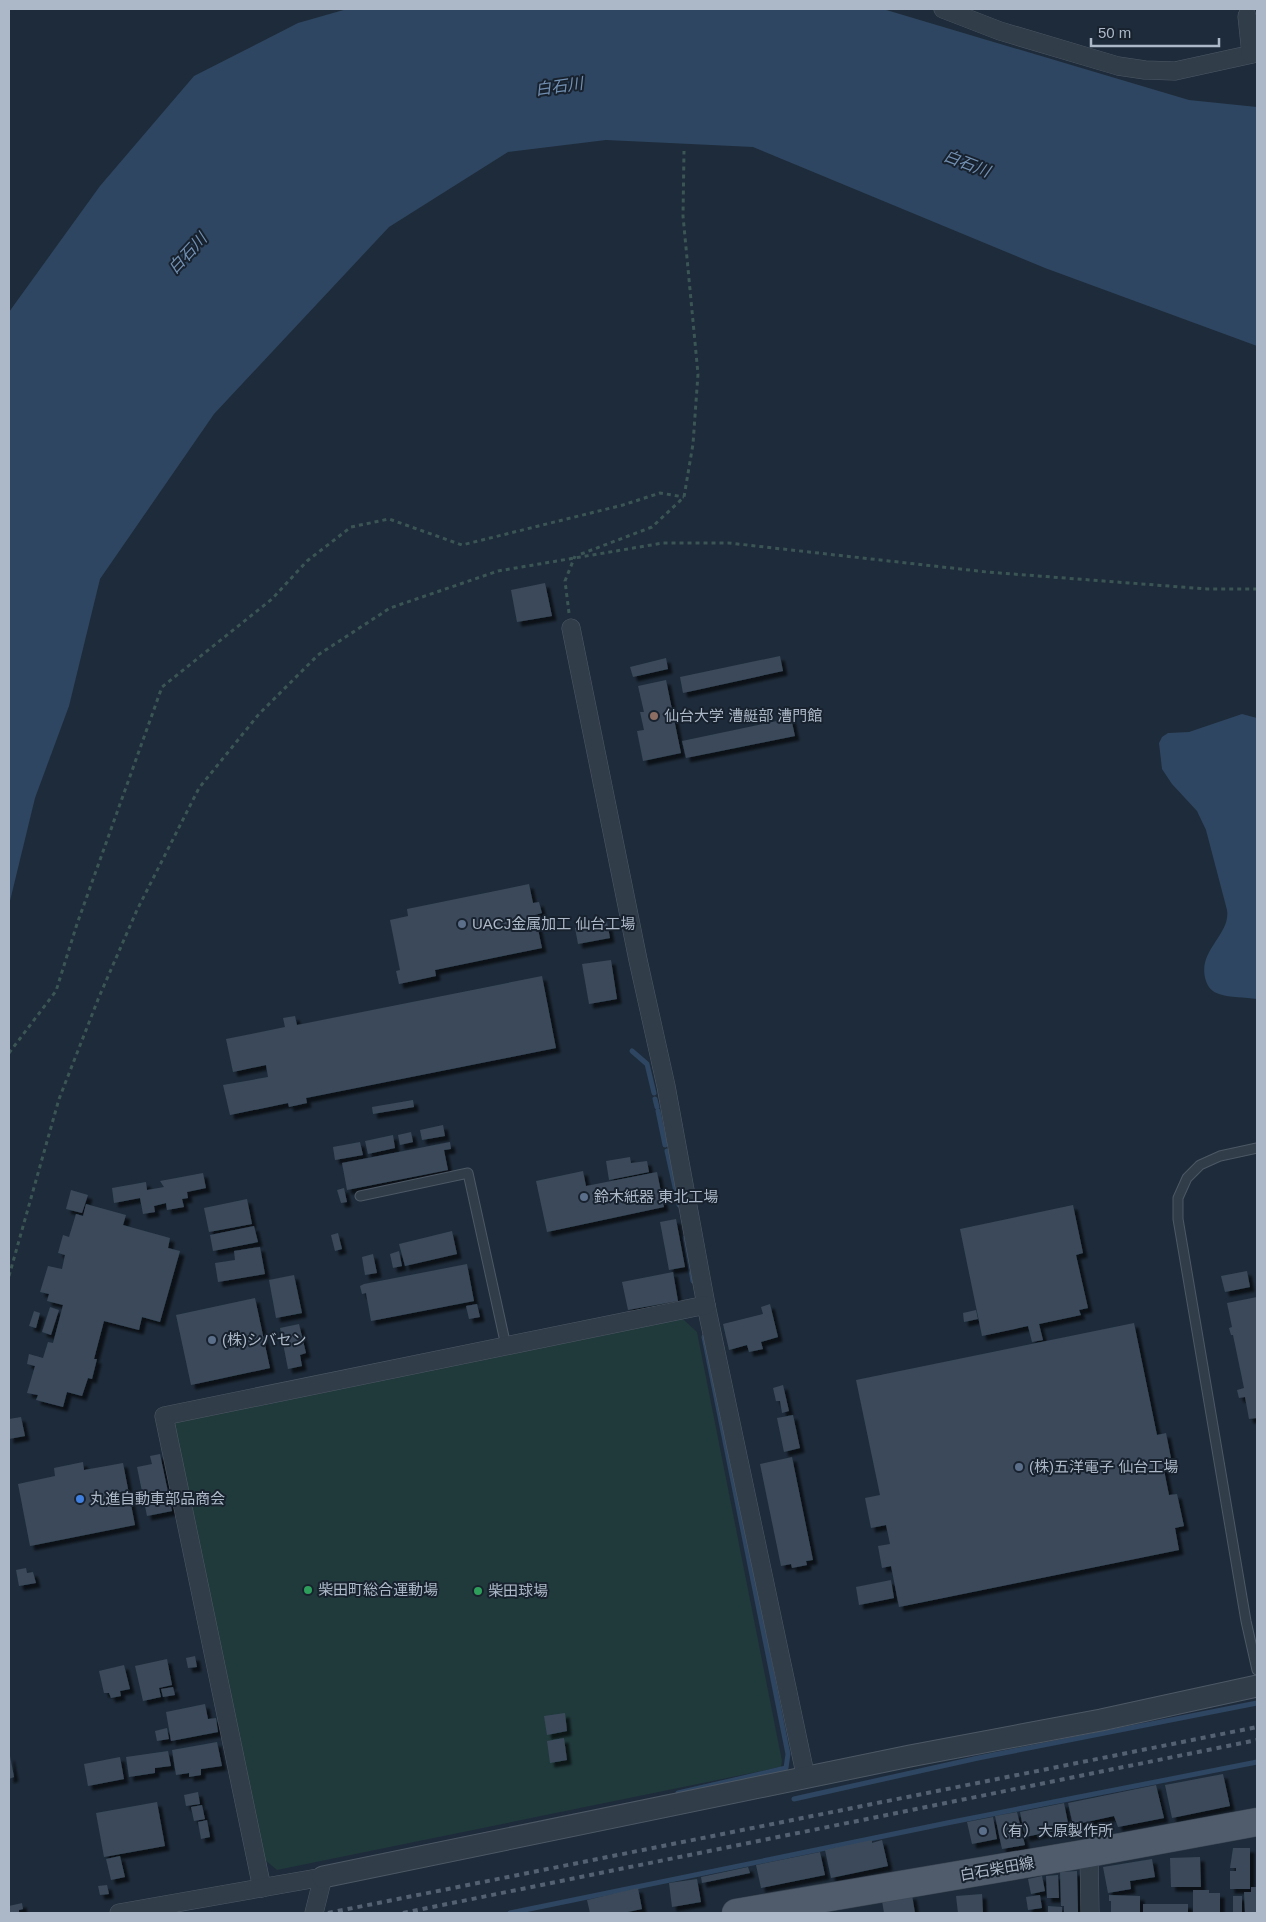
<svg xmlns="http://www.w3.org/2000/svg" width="1266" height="1922" viewBox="0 0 1266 1922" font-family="Helvetica,'Noto Sans JP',sans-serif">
  <defs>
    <filter id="shadow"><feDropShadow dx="4.5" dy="4.5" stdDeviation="1" flood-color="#0009"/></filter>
  </defs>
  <rect width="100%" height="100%" fill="#1e2b3a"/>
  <!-- green -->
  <path fill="#20393b" d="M683,1319L697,1332L782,1761L781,1767L277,1870L265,1860L173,1420Z"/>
  <!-- water -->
  <g fill="#2e4661">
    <path d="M347,9H883L1189,100L1257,107V346L1045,268L753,147L606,140L508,152L389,227L214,414L100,579L69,706L35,798L9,905V312L100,186L194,76L298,23Z"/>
    <path d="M1242,714L1257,718V999C1245,997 1230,998 1219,994C1212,992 1208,987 1206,981C1196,951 1231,935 1227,910L1206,830L1197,811L1172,784L1162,769L1159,743L1162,737L1168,733L1189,732Z"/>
  </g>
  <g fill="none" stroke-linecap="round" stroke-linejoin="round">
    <!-- stream -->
    <g stroke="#2e4661" stroke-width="5">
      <path d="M632,1051L647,1064L654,1093"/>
      <path d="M655,1099L657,1107"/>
      <path d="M658,1111L665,1145"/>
      <path d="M667,1151L679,1205"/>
      <path d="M685,1238L693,1281"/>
      <path d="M678,1793L786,1768L788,1754L704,1337"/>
      <path d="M794,1799L978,1758L1257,1703"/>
      <path d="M510,1913L947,1823L1257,1762"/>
    </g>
  </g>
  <!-- building -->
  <g fill="#3a4a5a" filter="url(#shadow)">
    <path d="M545,583L552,616L517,622L511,590Z"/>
    <path d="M780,656L783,671L683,693L680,677Z"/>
    <path d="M666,658L668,669L633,677L630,667Z"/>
    <path d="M666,680L681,753L643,761L637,731L644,730L640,712H644L638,686Z"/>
    <path d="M791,718L795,736L686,758L682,741Z"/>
    <path d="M529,884L533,903L539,902L542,913L535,915L542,948L435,970L436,976L399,984L396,971L400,970L390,920L408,916L407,909Z"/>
    <path d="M607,922L610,938L578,944L575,928Z"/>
    <path d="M611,960L617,999L589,1004L582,964Z"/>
    <path d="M542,976L556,1048L306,1098L307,1103L289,1107L288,1103L230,1115L223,1085L268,1077L266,1065L233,1072L226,1039L285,1027L283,1018L295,1016L297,1025Z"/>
    <path d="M413,1100L414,1107L373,1114L372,1107Z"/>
    <path d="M443,1125L445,1136L422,1140L420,1130Z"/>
    <path d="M411,1132L413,1142L400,1145L398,1135Z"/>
    <path d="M393,1135L395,1148L368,1154L365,1141Z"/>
    <path d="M360,1142L363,1155L335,1160L333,1147Z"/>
    <path d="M450,1142L451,1149L444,1150L448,1170L347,1190L342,1163Z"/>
    <path d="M630,1157L631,1163L647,1161L649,1172L609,1180L606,1161Z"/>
    <path d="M583,1171L586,1186L657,1172L664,1207L547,1232L536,1181Z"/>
    <path d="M203,1173L206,1188L187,1192L188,1198L182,1199L184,1207L167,1210L166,1203L154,1206L155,1212L143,1214L140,1198L114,1203L112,1188L146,1182L147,1190L164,1187L160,1181Z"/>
    <path d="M344,1188L347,1202L341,1203L337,1190Z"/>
    <path d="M71,1190L88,1195L82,1213L66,1209Z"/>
    <path d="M247,1199L252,1224L209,1232L204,1208Z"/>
    <path d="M86,1204L126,1215L123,1225L170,1238L168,1248L180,1251L160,1322L142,1317L139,1330L104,1321L94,1359H97L92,1379L88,1378L82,1396L67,1392L63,1407L36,1400L38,1395L27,1393L35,1366L27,1364L29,1354L43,1358L48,1342L53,1343L63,1305L47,1301L49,1294L40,1292L48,1266L62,1269L65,1255L58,1253L63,1235L69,1237L76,1214L83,1216Z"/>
    <path d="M1073,1205L1083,1253L1076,1255L1088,1308L1079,1310L1081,1315L1039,1324L1043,1340L1032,1342L1028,1326L982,1336L960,1229Z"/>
    <path d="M676,1219L685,1267L669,1270L660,1222Z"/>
    <path d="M254,1226L258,1242L213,1251L210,1235Z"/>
    <path d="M452,1231L457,1254L405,1266L399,1244Z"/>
    <path d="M338,1233L342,1249L335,1251L331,1235Z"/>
    <path d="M260,1247L265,1274L218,1282L215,1263L235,1260L234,1251Z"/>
    <path d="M399,1251L402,1266L393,1268L390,1254Z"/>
    <path d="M373,1254L377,1273L365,1275L362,1257Z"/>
    <path d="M467,1264L474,1301L371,1321L366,1293L362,1294L360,1286L364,1284Z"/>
    <path d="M1247,1271L1250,1287L1225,1292L1221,1276Z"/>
    <path d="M673,1272L678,1301L628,1310L622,1282Z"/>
    <path d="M294,1275L302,1313L276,1318L269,1280Z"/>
    <path d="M1257,1297V1418L1249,1419L1245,1397L1239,1398L1237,1390L1244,1388L1233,1335H1231L1229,1328L1232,1327L1227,1303Z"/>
    <path d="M255,1298L270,1368L191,1385L176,1315Z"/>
    <path d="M477,1304L480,1317L469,1319L466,1306Z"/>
    <path d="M770,1304L778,1337L761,1342L763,1349L749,1352L747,1345L729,1350L723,1324L763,1314L761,1307Z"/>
    <path d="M50,1307L59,1310L51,1335L42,1332Z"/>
    <path d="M976,1310L978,1319L964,1322L963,1313Z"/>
    <path d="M34,1311L40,1313L36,1328L29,1326Z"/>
    <path d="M1134,1323L1157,1435L1166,1433L1173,1468L1164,1470L1169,1495L1177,1494L1184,1526L1175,1528L1179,1550L899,1607L891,1566L882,1568L878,1546L890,1544L886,1525L871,1528L865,1498L880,1495L856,1380Z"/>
    <path d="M299,1324L306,1353L300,1355L302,1366L288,1369L280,1328Z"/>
    <path d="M783,1385L789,1411L782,1413L780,1401H776L773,1388Z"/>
    <path d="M793,1415L800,1448L784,1452L777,1418Z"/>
    <path d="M21,1417L25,1436L9,1439V1419Z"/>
    <path d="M160,1454L172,1511L147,1516L137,1467L152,1464L150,1456Z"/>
    <path d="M792,1457L813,1560L806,1561L807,1565L792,1568L791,1564L781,1566L760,1464Z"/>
    <path d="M83,1462L84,1470L123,1463L135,1525L30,1546L18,1484L55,1476L54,1468Z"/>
    <path d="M26,1568L27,1573L33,1572L36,1583L19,1586L16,1570Z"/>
    <path d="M891,1580L894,1598L859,1605L856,1587Z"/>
    <path d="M195,1656L197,1667L188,1668L186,1658Z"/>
    <path d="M167,1659L172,1685L159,1688L161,1697L143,1701L135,1666Z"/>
    <path d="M124,1665L130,1689L120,1691L121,1696L111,1698L109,1693H104L99,1671Z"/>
    <path d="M173,1687L175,1695L163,1697L161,1689Z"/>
    <path d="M205,1704L208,1719L216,1718L218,1732L171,1741L166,1712Z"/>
    <path d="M565,1713L567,1731L547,1735L544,1716Z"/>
    <path d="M167,1728L169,1739L157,1741L155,1731Z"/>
    <path d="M564,1738L567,1760L550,1763L547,1741Z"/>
    <path d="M217,1742L222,1766L201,1769V1775L189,1777V1773L176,1775L172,1750Z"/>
    <path d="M168,1751L171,1766L155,1768V1773L129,1777L126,1757Z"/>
    <path d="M10,1756L14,1777L9,1779V1757Z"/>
    <path d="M120,1757L124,1779L88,1786L84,1764Z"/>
    <path d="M1223,1774L1230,1806L1172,1818L1165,1785Z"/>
    <path d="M1156,1785L1164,1818L1118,1827L1114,1816L1073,1825L1068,1803Z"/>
    <path d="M198,1792L200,1804L186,1806L184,1795Z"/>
    <path d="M157,1802L165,1846L104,1857L96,1813Z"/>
    <path d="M1064,1803L1069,1828L1025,1837L1020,1812Z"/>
    <path d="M202,1805L205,1819L194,1821L191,1807Z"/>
    <path d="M1017,1812L1025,1845L1002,1849L995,1816Z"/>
    <path d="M993,1817L997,1839L972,1844L967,1822Z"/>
    <path d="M207,1820L210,1837L201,1839L198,1822Z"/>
    <path d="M872,1840V1843L882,1840L888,1866L831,1878L825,1850Z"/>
    <path d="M1233,1848H1250V1889H1230V1871H1236V1868H1230Z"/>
    <path d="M820,1852L825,1875L761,1888L756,1865Z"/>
    <path d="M120,1856L125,1877L111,1880L106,1859Z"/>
    <path d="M1200,1857L1201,1887H1171L1170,1858Z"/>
    <path d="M1152,1859L1155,1877L1130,1881L1131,1889L1108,1893L1103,1867Z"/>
    <path d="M748,1867L750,1873L702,1883L701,1877Z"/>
    <path d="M1077,1871L1078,1912H1064V1906H1061L1060,1872Z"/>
    <path d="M1058,1875L1059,1898H1047L1046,1876Z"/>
    <path d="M1042,1876L1045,1891L1031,1894L1028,1879Z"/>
    <path d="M697,1879L701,1902L672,1907L669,1883Z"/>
    <path d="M107,1885L109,1894L100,1895L98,1886Z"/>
    <path d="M1251,1887H1257V1913H1245L1244,1892H1251Z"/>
    <path d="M638,1888L642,1909L623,1913H590L587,1900Z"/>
    <path d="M1193,1890H1209V1893H1220V1913H1193Z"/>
    <path d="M982,1894L983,1913H958L956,1896Z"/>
    <path d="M912,1895L915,1913H884L882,1901Z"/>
    <path d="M1040,1895L1042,1908L1028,1910L1026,1897Z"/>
    <path d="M1109,1895L1140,1896V1913H1111V1901H1109Z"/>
    <rect x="1233" y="1896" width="9" height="16"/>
    <path d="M22,1903L23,1909L19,1910V1913H9V1906Z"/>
    <rect x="1143" y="1904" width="45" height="9"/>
    <path d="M1048,1906L1062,1907V1913H1048Z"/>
  </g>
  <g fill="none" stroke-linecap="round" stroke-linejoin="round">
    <!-- service casing -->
    <g stroke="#4d5865" stroke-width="11">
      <g id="service">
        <path d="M1257,1148L1220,1156L1200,1165L1187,1178L1178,1198V1219L1246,1621L1257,1670"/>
        <path d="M360,1196L468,1173L506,1346"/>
      </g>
    </g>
    <!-- minor casing -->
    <g stroke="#4d5865" stroke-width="19">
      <g id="minor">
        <path d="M943,9L1000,31L1118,66L1145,70L1175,71L1257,53"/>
        <path d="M1247,16L1251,54"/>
        <path d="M571,628L638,960L666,1086L706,1305L806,1778"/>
        <path d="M1089,1853L1090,1913"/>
        <path d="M262,1888L164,1416L706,1305"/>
        <path d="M119,1913L323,1877L314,1913"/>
      </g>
    </g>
    <!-- tertiary casing -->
    <g stroke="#4d5865" stroke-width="23">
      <path id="tertiary" d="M323,1877L910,1756L1101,1720L1257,1686"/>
    </g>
    <!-- primary casing -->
    <g stroke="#3c4654" stroke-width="29">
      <path id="primary" d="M736,1913L1089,1853L1257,1822"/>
    </g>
    <!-- path -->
    <g stroke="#3b5555" stroke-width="3" stroke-dasharray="4 4" stroke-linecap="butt">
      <path d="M581,554L652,527L684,497L693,444L698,374L683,216L684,151"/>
      <path d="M569,613L565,581L575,556"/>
      <path d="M9,1053L56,991L77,924L162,687L272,599L307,561L351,527L389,519L462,545L623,505L660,493L684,497"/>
      <path d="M9,1276L59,1099L99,997L137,910L199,788L259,714L318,655L390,608L498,571L663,543H729L987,572L1207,589H1257"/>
    </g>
    <!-- service -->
    <use href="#service" stroke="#323d4a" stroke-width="9"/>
    <!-- minor -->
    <use href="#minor" stroke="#323d4a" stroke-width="18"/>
    <!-- tertiary -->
    <use href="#tertiary" stroke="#323d4a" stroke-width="21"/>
    <!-- primary -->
    <use href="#primary" stroke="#505c6b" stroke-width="28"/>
    <!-- rail -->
    <g stroke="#546172" stroke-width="4" stroke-dasharray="5 5" stroke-linecap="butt">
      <path d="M328,1913L1257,1727"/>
      <path d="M403,1913L1257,1740"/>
    </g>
  </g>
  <!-- markers -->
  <circle fill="#8d6e63" stroke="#18222f" stroke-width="2" cx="654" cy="716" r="5"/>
  <g fill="#5c6f8a" stroke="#18222f" stroke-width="2">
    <circle cx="462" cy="924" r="5"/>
    <circle cx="584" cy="1197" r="5"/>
    <circle cx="212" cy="1340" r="5"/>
    <circle cx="1019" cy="1467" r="5"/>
    <circle cx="983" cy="1831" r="5"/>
  </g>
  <circle fill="#3f7fe0" stroke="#18222f" stroke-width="2" cx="80" cy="1499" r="5"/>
  <g fill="#2e9e5b" stroke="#18222f" stroke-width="2">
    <circle cx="308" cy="1590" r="5"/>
    <circle cx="478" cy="1591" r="5"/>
  </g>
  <g text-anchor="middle" stroke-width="4" stroke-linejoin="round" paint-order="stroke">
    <!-- poi labels -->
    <g font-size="15" fill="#acb8c7" stroke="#18222f" text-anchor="start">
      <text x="664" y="721">仙台大学 漕艇部 漕門館</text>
      <text x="472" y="929">UACJ金属加工 仙台工場</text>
      <text x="594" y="1202">鈴木紙器 東北工場</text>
      <text x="222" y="1345">(株)シバセン</text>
      <text x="1029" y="1472">(株)五洋電子 仙台工場</text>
      <text x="90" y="1504">丸進自動車部品商会</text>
      <text x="318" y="1595">柴田町総合運動場</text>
      <text x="488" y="1596">柴田球場</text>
      <text x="993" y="1836">（有）大原製作所</text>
    </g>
    <!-- street labels -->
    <g font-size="15" fill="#acb8c7" stroke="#18222f">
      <text transform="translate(997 1869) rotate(-10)" y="5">白石柴田線</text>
    </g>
    <!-- water labels -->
    <g font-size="16" font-style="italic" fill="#7290b2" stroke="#18222f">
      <text transform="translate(559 86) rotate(-8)" y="6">白石川</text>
      <text transform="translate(967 163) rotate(21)" y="6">白石川</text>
      <text transform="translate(187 253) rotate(-47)" y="6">白石川</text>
    </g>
  </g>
  <!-- border -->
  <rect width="1266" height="1922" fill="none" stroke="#acb8c7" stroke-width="20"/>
  <!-- scale -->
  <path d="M1091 38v8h128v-8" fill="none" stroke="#acb8c7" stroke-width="2.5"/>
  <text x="1098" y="38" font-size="15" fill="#acb8c7" stroke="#18222f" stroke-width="4" paint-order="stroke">50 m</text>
</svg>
